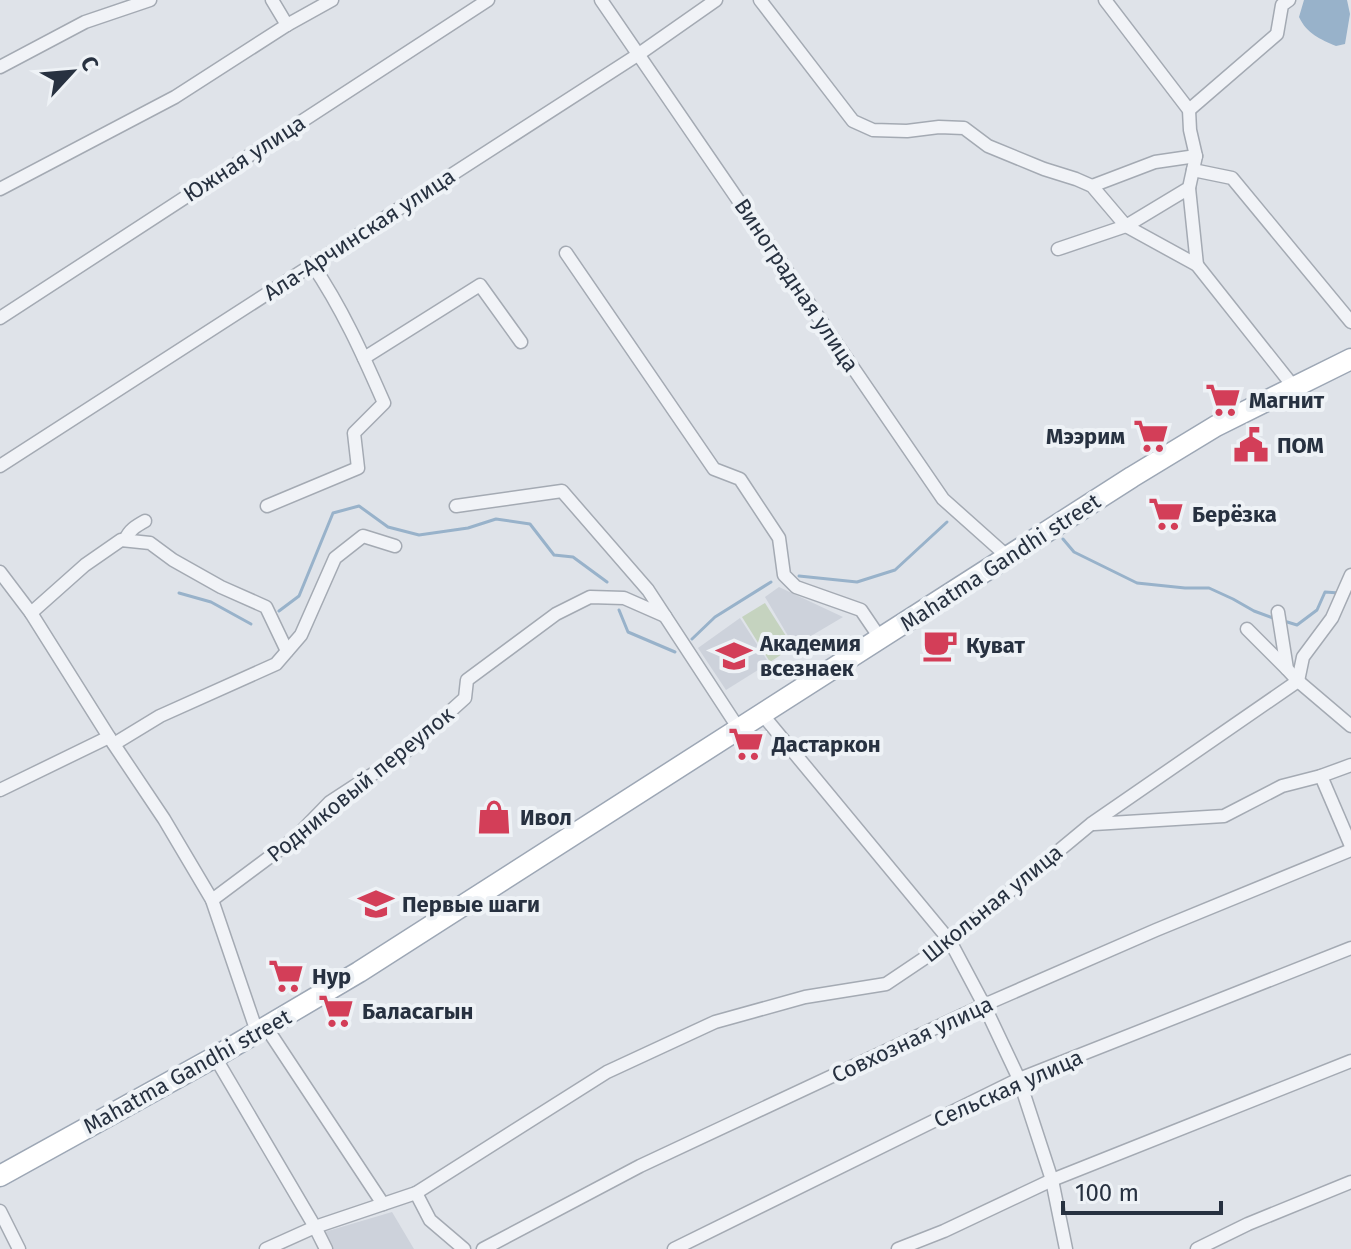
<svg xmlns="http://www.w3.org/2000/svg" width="1351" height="1249" viewBox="0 0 1351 1249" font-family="'Fira Sans',sans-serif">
  <rect width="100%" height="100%" fill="#dfe3e9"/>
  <!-- built -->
  <g fill="#cdd2db">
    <path d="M779,587L843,617L794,646L765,597Z"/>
    <path d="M740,618L769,663L726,690L698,648Z"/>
    <path d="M392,1212L414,1249H329L321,1233Z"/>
  </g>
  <!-- pitch -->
  <path fill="#c5d3bf" d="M765,603L793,647L770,662L742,617Z"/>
  <!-- water -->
  <path fill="#98b2ca" d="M1304,0H1347L1350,14L1345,44L1336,46C1320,39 1307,34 1299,17Z"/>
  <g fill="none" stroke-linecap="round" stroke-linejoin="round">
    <!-- stream -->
    <g stroke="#98b2ca" stroke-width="3">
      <path d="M1063,539L1074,552L1137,583L1185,588H1209L1233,599L1254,611L1273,618"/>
      <path d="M799,576L857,582L895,570L947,522"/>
      <path d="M179,593L211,602L251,624"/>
      <path d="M619,610L628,632L675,652"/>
      <path d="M279,611L299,596L333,513L359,506L388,527L419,535L468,528L496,519L530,524L554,555L573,557L607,582"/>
      <path d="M1284,621L1297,625L1317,610L1325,592L1339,593"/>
      <path d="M692,639L715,617L771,582"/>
    </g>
    <!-- street casing -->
    <g stroke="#a4aab3" stroke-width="15">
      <g id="street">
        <path d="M272,0L287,25"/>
        <path d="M601,0L943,499L1008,557"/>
        <path d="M760,0L853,121L873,130L907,131L939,127L964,128L988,146L1044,169L1076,179L1092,186L1126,226L1189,188L1196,156L1190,130L1189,110L1105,0"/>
        <path d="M0,67L85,22L150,0"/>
        <path d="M1189,110L1277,34L1282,5L1289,0"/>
        <path d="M1193,170L1232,178L1351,322"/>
        <path d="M1092,186L1155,162L1196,156"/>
        <path d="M1189,188L1197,265"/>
        <path d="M0,189L175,97L287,25L332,0"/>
        <path d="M1058,249L1126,226L1197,265L1293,386"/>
        <path d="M566,253L714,469L740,479L779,538L784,575L796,587L861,610L880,638"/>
        <path d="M0,318L488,0"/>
        <path d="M364,358L480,285L521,342"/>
        <path d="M0,466L639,54L716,0"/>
        <path d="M267,506L358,468L354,433L384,403C363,355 342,308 312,264"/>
        <path d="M456,506L562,491L648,590L739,729"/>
        <path d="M125,540C129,530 136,526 145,521"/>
        <path d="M0,572L31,613L109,737L164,819L212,900L257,1032"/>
        <path d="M1278,612L1287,669L1298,681"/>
        <path d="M31,613L85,565L121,540L150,543L173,560L221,587L266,607L287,651"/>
        <path d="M1247,629L1287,669"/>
        <path d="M1298,681L1303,657L1332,618L1351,575"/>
        <path d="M762,714L950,941L984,1005L1019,1079L1052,1180L1066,1249"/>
        <path d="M114,744L160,716L276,664L301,635L335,558L363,536L395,546"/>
        <path d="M1321,776L1351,846"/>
        <path d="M0,790L109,737"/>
        <path d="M1094,824L1224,816L1282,786L1321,776L1351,765"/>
        <path d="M212,900L295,838L330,802L402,755L465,698L467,680L556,614L590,597L624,598L665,616"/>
        <path d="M266,1027L383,1204"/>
        <path d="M215,1057L315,1227L326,1249"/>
        <path d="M416,1193L430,1220L464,1249"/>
        <path d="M0,1211L19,1249"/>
        <path d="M266,1249L315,1227L416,1193L607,1072L715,1022L805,997L886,984L950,941L1091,824L1298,681L1351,726"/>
        <path d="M483,1249L640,1166L984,1005L1156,930L1351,850"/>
        <path d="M674,1249L1019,1079L1351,948"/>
        <path d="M898,1249L944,1231L1052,1180L1351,1061"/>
        <path d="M1197,1249L1248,1224L1351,1182"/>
      </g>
    </g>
    <!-- primary casing -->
    <g stroke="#9da7b5" stroke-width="23">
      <path id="primary" d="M0,1176L215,1057L359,972L1132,477L1216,426L1351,359"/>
    </g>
    <!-- street -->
    <use href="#street" stroke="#f1f3f7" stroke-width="12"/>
    <!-- primary -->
    <use href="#primary" stroke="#fff" stroke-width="20"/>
  </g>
  <!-- icons -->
  <defs>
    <g id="supermarket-bare" transform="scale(2.76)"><path d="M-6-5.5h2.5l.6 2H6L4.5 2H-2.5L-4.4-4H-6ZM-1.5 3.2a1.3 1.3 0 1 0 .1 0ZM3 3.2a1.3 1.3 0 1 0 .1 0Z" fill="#d33e58" stroke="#eef2f6" stroke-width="2.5" paint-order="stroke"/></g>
    <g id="civic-bare" transform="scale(2.76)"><path d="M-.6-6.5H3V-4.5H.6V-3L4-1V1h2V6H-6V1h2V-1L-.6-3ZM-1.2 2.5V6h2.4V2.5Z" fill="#d33e58" stroke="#eef2f6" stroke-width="2.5" paint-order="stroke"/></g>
    <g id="cafe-bare" transform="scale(2.76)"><path d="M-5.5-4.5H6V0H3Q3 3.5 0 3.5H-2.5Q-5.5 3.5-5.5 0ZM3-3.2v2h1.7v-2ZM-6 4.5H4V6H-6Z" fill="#d33e58" stroke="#eef2f6" stroke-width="2.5" paint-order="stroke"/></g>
    <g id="school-bare" transform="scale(2.76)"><path d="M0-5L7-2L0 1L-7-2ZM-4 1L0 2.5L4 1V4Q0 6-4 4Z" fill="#d33e58" stroke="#eef2f6" stroke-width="2.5" paint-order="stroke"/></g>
    <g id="shop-bare" transform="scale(2.76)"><path d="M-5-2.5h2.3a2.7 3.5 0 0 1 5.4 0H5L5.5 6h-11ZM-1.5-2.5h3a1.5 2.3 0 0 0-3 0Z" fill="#d33e58" stroke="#eef2f6" stroke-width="2.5" paint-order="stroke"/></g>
  </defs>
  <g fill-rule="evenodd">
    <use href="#supermarket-bare" x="1223" y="400"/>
    <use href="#supermarket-bare" x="1151" y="436"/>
    <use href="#civic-bare" x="1251" y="445"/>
    <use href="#supermarket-bare" x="1166" y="514"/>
    <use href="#cafe-bare" x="940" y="645"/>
    <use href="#school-bare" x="734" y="656"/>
    <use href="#supermarket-bare" x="746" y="744"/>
    <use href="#shop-bare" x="494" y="817"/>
    <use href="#school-bare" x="376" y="904"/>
    <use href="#supermarket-bare" x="286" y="976"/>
    <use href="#supermarket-bare" x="336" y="1011"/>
  </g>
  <g text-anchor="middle" stroke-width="8" stroke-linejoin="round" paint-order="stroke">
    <!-- street labels -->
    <g font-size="22" fill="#273140" stroke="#eef2f6">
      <text transform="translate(244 158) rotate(-33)" y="8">Южная улица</text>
      <text transform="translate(359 234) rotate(-33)" y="8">Ала-Арчинская улица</text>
      <text transform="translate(797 285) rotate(56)" y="8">Виноградная улица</text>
      <text transform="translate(1000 562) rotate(-33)" y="8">Mahatma Gandhi street</text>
      <text transform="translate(360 784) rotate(-39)" y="8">Родниковый переулок</text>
      <text transform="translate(992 903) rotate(-39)" y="8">Школьная улица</text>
      <text transform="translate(912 1039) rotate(-25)" y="8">Совхозная улица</text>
      <text transform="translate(187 1071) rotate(-29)" y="8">Mahatma Gandhi street</text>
      <text transform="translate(1008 1088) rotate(-24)" y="8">Сельская улица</text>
    </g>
    <!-- poi labels -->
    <g font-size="22" font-weight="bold" fill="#273140" stroke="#eef2f6" text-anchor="start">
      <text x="1249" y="408">Магнит</text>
      <text x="1125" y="444" text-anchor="end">Мээрим</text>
      <text x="1277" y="453">ПОМ</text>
      <text x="1192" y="522">Берёзка</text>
      <text x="760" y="651">Академия<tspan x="760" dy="25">всезнаек</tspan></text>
      <text x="966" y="653">Куват</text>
      <text x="772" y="752">Дастаркон</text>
      <text x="520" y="825">Ивол</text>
      <text x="402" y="912">Первые шаги</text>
      <text x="312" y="984">Нур</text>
      <text x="362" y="1019">Баласагын</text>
    </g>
  </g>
  <!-- north arrow -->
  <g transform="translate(72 72) rotate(64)" stroke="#eef2f6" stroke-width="6" paint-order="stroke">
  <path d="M0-6L14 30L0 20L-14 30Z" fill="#273140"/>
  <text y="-12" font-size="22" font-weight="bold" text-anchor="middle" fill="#273140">С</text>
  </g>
  <!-- scale -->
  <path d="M1063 1201v12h158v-12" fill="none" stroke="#273140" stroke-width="4"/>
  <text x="1075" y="1201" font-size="24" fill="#273140" stroke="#eef2f6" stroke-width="6" paint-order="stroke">100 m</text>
</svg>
